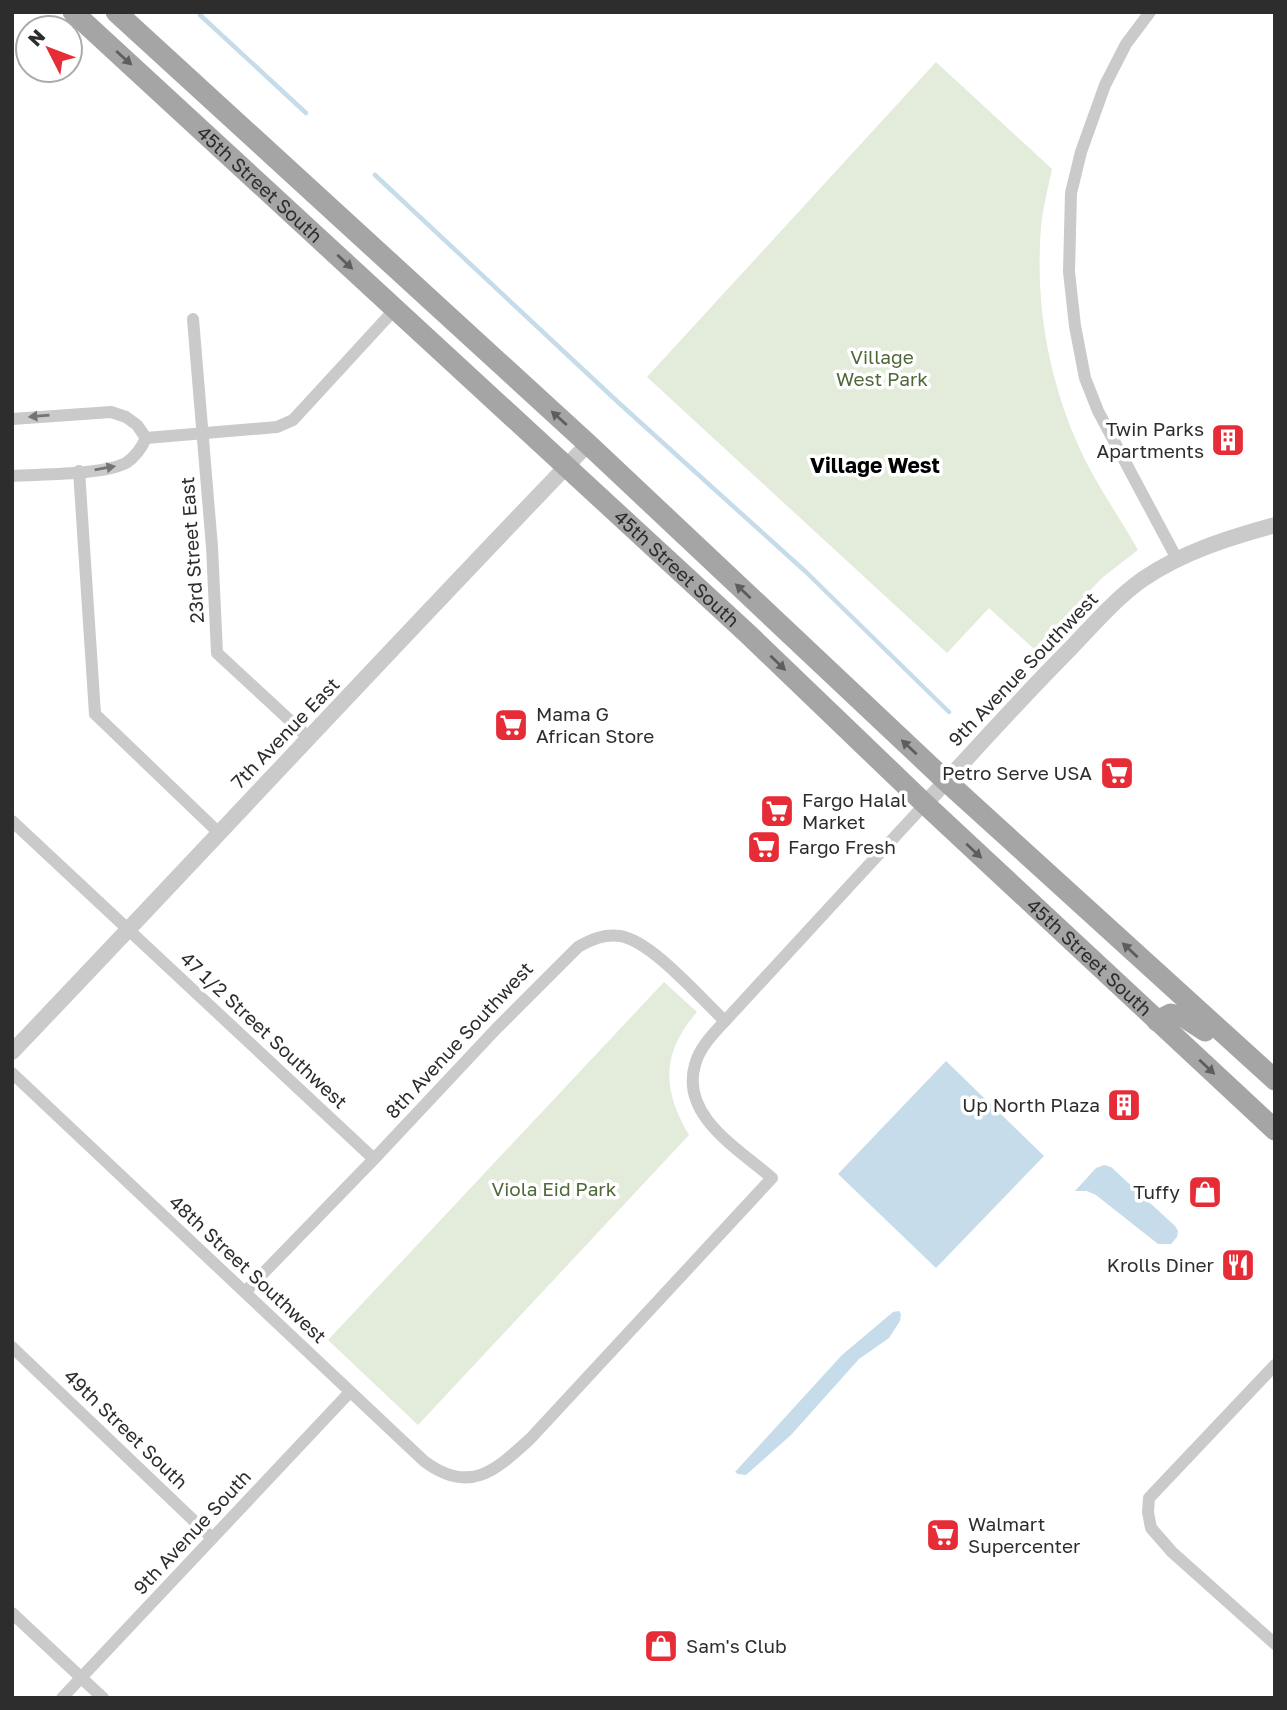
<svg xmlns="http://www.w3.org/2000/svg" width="1287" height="1710" viewBox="0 0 1287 1710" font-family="'Golos Text',sans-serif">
  <rect width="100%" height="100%" fill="#fff"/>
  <!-- green -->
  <g fill="#e3ebda">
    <path d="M936,62L1052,169C1048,188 1043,208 1041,227C1035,303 1048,378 1079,447C1095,483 1119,516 1138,550L1103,577L1034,649L989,608L947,653L647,377Z"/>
    <path d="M664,982L697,1012C661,1053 662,1090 689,1135L418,1425L328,1340Z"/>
  </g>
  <!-- water -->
  <g fill="#c6dceb">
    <path d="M946,1061L1044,1156L936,1268L838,1174Z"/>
    <path d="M1104,1165L1111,1167L1175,1226L1178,1231L1177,1237L1171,1244H1158L1096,1195L1087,1191H1075L1096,1168Z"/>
    <path d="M899,1311L901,1314L900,1321L889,1338L859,1359L791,1435L746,1475L738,1474L735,1472L842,1355L893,1312Z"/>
  </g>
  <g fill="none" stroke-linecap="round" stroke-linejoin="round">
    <!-- stream -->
    <g stroke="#c6dceb" stroke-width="4.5">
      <path d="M200,15L306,113"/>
      <path d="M375,175L620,404L806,572L949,712"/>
    </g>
    <!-- minor -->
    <g stroke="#cacaca" stroke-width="12">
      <path d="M1150,12L1126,44L1105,85L1081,152L1071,193L1069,272L1075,326L1085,378L1098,411L1177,559"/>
      <path d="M193,319L212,547L217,653L310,739"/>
      <path d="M12,419L111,412L126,417L137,425L146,438"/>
      <path d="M146,438L277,427L293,420L396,308"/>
      <path d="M79,471L95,714L218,832"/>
      <path d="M12,476C40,474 103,475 126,463C135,457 142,447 146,438"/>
      <path d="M12,821L374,1159"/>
      <path d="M12,1073L424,1461C469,1495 495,1471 530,1439L772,1178C740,1150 680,1116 695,1065C699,1048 713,1034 725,1021L925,804"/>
      <path d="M245,1292L374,1159L496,1029L578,947C592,939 604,934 620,936C652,941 700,998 725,1021"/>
      <path d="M12,1347L212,1538"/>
      <path d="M1275,1365L1149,1498L1148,1512L1151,1528L1172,1552L1275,1644"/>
      <path d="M12,1613L103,1698"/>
      <path d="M62,1698L350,1392"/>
    </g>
    <!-- tertiary -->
    <g stroke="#cacaca" stroke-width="16">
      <path d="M925,804C973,752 1020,699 1070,649C1093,625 1115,599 1143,579C1183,552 1228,538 1275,525"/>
      <path d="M12,1052C205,850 394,645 588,444"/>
    </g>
    <!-- primary -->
    <g stroke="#a5a5a5" stroke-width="21">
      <path id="s1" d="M73,12L748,634L925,804L1275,1130"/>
      <path d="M116,12L588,444L946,781L1275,1080"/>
      <path d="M1157,1021L1171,1014L1185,1018L1205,1031"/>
    </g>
  </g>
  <!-- one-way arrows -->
  <defs><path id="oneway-solid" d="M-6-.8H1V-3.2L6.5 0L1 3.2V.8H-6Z" transform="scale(1.75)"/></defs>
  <g fill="#5d5d5d">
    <use href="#oneway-solid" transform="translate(124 58) rotate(42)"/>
    <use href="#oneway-solid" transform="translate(345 262) rotate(43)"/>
    <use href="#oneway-solid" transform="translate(559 418) rotate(-138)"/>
    <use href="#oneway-solid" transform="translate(743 591) rotate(-137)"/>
    <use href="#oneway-solid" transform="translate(778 663) rotate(44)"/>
    <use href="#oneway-solid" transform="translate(909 747) rotate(-137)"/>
    <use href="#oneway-solid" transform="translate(974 851) rotate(43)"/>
    <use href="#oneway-solid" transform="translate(1130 950) rotate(-137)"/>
    <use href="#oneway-solid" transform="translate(1207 1067) rotate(43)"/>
  </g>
  <g fill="#747474">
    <use href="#oneway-solid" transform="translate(39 416) rotate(175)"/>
    <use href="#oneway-solid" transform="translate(105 468) rotate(-10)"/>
  </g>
  <!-- icons -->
  <defs>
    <g id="building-square" transform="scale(1.75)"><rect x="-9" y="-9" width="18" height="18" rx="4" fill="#e62d37" stroke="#fff"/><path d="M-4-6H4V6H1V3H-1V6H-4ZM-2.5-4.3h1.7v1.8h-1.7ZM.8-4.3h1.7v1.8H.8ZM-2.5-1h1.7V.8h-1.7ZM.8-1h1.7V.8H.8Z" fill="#fff"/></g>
    <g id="supermarket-square" transform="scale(1.75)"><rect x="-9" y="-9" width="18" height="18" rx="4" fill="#e62d37" stroke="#fff"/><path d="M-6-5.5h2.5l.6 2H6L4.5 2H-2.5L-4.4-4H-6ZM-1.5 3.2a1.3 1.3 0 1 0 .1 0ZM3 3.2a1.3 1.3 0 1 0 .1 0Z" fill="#fff"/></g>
    <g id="shop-square" transform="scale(1.75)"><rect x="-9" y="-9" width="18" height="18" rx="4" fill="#e62d37" stroke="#fff"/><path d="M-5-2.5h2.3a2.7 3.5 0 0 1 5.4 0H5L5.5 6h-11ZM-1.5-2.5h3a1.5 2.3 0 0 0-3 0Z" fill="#fff"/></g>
    <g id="restaurant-square" transform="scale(1.75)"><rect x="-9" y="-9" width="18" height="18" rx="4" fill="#e62d37" stroke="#fff"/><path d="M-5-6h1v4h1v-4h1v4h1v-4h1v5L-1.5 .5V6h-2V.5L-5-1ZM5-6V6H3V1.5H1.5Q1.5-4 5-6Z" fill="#fff"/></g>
  </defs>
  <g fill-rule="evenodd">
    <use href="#building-square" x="1228" y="440"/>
    <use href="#supermarket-square" x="511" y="725"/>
    <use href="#supermarket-square" x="1117" y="773"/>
    <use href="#supermarket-square" x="777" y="811"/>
    <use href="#supermarket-square" x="764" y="847"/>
    <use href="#building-square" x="1124" y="1105"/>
    <use href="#shop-square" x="1205" y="1192"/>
    <use href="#restaurant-square" x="1238" y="1265"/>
    <use href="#supermarket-square" x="943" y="1535"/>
    <use href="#shop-square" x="661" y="1646"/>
  </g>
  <g text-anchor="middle" stroke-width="7" stroke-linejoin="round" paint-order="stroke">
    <!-- street labels -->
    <g font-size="19" fill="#2d2d2d" stroke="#fff">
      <text dy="7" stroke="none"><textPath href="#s1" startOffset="254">45th Street South</textPath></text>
      <text transform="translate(192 550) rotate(-94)" y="7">23rd Street East</text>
      <text dy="7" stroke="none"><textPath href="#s1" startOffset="821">45th Street South</textPath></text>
      <text transform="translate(1023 669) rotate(-46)" y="7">9th Avenue Southwest</text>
      <text transform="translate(285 733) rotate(-46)" y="7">7th Avenue East</text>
      <text dy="7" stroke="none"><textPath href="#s1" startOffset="1388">45th Street South</textPath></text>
      <text transform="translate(264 1030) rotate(43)" y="7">47 1/2 Street Southwest</text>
      <text transform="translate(459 1040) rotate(-47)" y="7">8th Avenue Southwest</text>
      <text transform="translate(248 1269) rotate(43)" y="7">48th Street Southwest</text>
      <text transform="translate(126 1429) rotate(44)" y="7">49th Street South</text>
      <text transform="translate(192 1532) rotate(-47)" y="7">9th Avenue South</text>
    </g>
    <!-- park labels -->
    <g font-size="19" fill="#4f683a" stroke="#fff">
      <text x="882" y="364">Village<tspan x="882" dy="22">West Park</tspan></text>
      <text x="554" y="1196">Viola Eid Park</text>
    </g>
    <!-- poi labels -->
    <g font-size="19" fill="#2d2d2d" stroke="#fff" text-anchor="end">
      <text x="1204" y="436">Twin Parks<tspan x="1204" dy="22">Apartments</tspan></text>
      <text x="536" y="721" text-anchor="start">Mama G<tspan x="536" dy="22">African Store</tspan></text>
      <text x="1092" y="780">Petro Serve USA</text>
      <text x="802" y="807" text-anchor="start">Fargo Halal<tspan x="802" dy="22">Market</tspan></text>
      <text x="788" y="854" text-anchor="start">Fargo Fresh</text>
      <text x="1100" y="1112">Up North Plaza</text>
      <text x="1180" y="1199">Tuffy</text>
      <text x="1214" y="1272">Krolls Diner</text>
      <text x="968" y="1531" text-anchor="start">Walmart<tspan x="968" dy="22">Supercenter</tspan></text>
      <text x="686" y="1653" text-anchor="start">Sam's Club</text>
    </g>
    <!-- neighbourhood labels -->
    <g font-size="21" font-weight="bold" fill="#000" stroke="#fff">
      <text x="875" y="473">Village West</text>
    </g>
  </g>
  <!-- border -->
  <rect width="1287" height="1710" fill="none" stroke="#2d2d2d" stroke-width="28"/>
  <!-- north arrow -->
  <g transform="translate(49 49) rotate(312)"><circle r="33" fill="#ffffff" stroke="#ababab" stroke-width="2"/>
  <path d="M0-5L12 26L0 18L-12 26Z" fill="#e62d37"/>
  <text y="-10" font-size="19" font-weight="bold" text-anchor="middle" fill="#2d2d2d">N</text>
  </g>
</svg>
